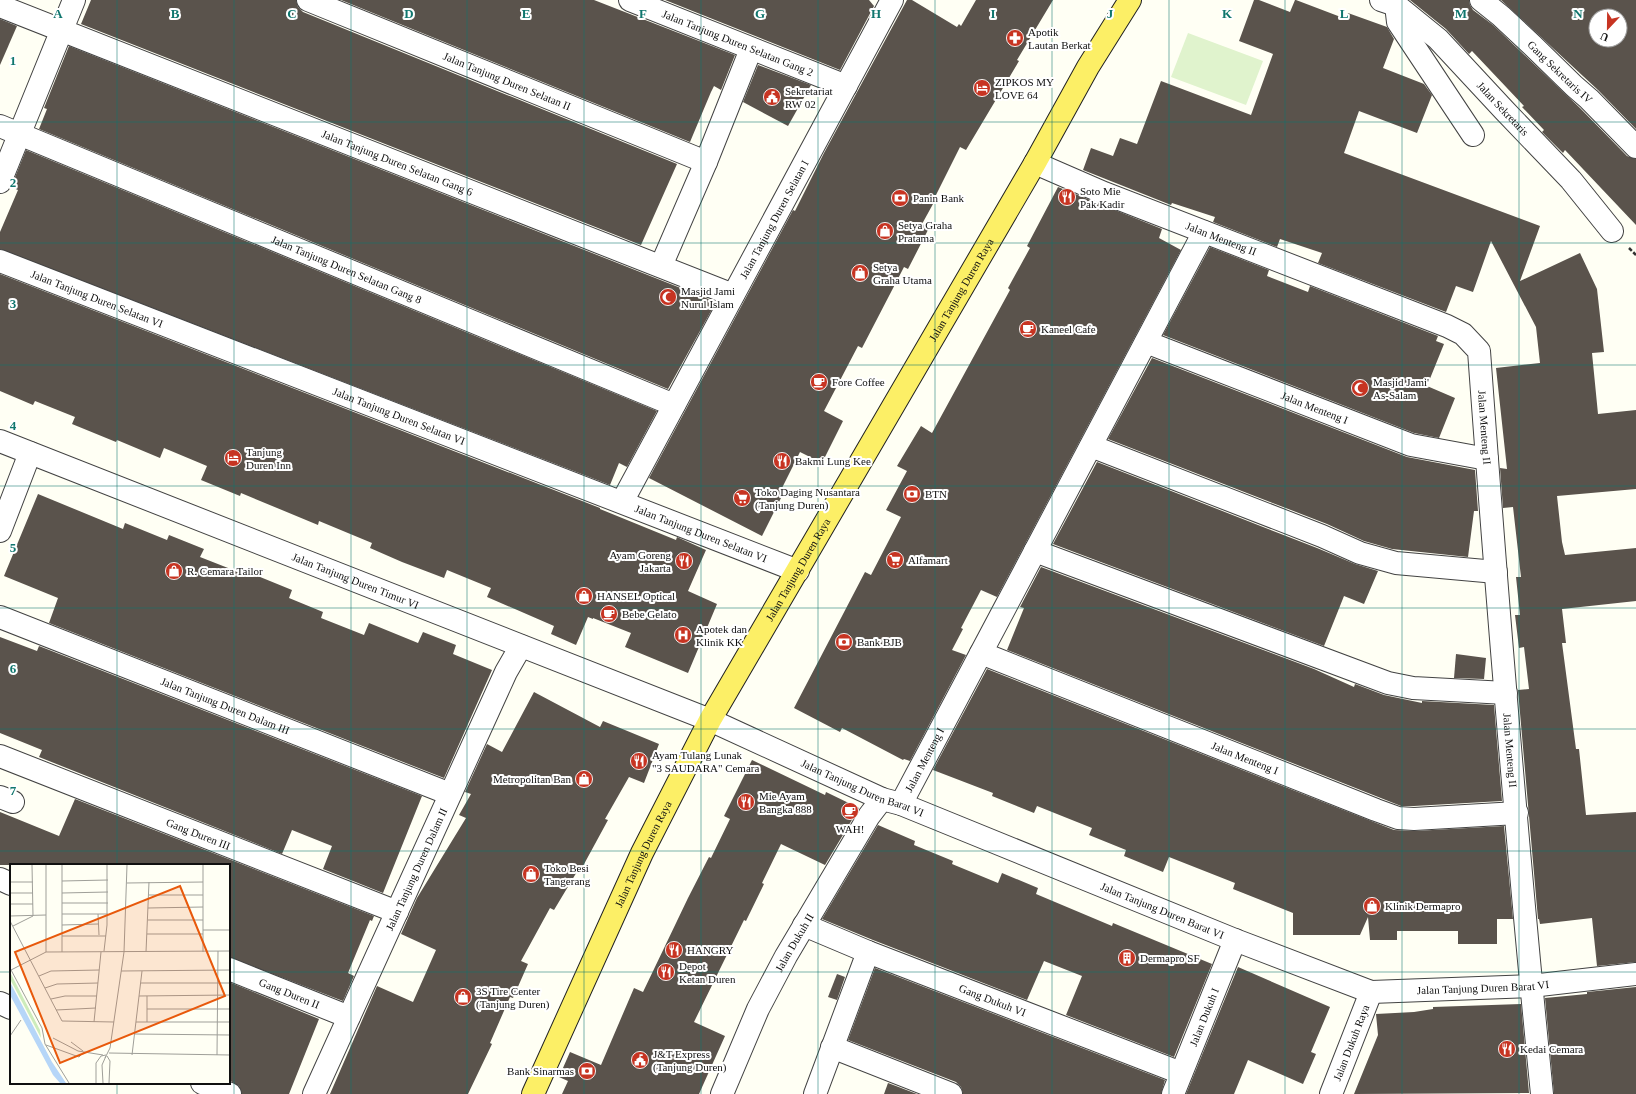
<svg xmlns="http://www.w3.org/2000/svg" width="1636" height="1094" viewBox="0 0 1636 1094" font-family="'Times New Roman',serif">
  <rect width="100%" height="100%" fill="#fffff4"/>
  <!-- pitch -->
  <path fill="#e0f3cd" d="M1188,33L1263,61L1246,105L1171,77Z"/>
  <!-- building -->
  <g fill="#5a534c" fill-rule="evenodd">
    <path d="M91,0H296L298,7L303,12L677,164L641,245L81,24Z"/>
    <path d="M341,0H594L735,55L721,90L714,86L711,92L690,142Z"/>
    <path d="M665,0H869L874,6L840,70Z"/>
    <path d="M907,0H912L957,27L959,24L961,26L976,0H1053L1017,60L1019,61L966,150L960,147L932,203L933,204L922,224L929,228L908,269L904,267L862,348L858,346L824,411L843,421L822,463L800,452L781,490L784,492L762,536L649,478L793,210L795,211L824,153Z"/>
    <path d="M1254,0H1259L1290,12L1295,0H1296L1346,19L1348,13L1387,27L1394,39L1383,68L1424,84L1432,95L1417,133L1359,111L1344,153L1540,226L1520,281L1580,253L1597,289L1604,352L1592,353L1598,414L1636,410V489L1557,496L1562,542L1565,555L1636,548V601L1562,609L1566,643H1562L1576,749H1579L1586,815L1636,812V962L1597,966L1592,918L1540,924L1539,919H1538L1518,690L1529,689L1524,647L1519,648L1515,615H1520L1516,577H1521L1513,507L1503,508L1500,468L1507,469L1496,368L1540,363L1536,327L1491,241L1473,292L1456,286L1446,312L1318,263L1322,253L1280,239L1277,247L1213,222L1215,217L1172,203L1171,205L1083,170L1091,148L1113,156L1120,138L1137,144L1161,81L1251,115L1273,54L1239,41Z"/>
    <path d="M1410,0H1469L1470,5L1473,10L1493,25L1580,108L1627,156L1636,159V225L1565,150L1563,153L1542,132L1544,130L1522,107L1524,106L1472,51L1469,54L1446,29Z"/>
    <path d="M1501,0H1636V129L1598,90ZM1596,16H1620V40H1596Z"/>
    <path d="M0,19L17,26L0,65Z"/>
    <path d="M69,46L716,302L668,389L39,129L47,109L44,108Z"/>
    <path d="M758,65L811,85L788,126L743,102Z"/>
    <path d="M26,150L657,411L627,467L619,463L610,485L0,249V232L18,190L11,187Z"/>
    <path d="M1058,187L1162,229L1159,238L1181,250L997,597L981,590L961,628L963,629L952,650L966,655L910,761L904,759L903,760L842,728L840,732L794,708L865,572L871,575L901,517L886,510L907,471L897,466L921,426L932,433L1010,290L1008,288L1030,248L1027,246Z"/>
    <path d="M1210,247L1269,270L1267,276L1308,292L1310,286L1438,336L1436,341L1444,344L1427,386L1455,398L1439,438L1414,433L1163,335Z"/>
    <path d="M0,274L600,508V509L676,540L677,537L706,550L688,591L717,604L688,673L625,647L631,633L593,618V619L588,617L576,645L551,634L554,626L487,597L491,588L447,570L444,578L402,562L370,548L372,543L319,521L318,525L241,493L240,496L201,480L207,466L164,448L160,458L117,440L116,442L72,424L75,417L35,401L33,405L0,391Z"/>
    <path d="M1152,358L1407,457L1475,470L1478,511H1474L1468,557L1392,549L1364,541L1327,524L1108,439Z"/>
    <path d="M1097,462L1317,548L1355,564L1378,571L1364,604L1344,596L1324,646L1053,544Z"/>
    <path d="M38,494L123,529L125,523L167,540L169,535L204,549L200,557L251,577L253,574L292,590L289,598L323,612L321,618L364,635L369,623L418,643L423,632L456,645L453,654L492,670L444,778L49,623L58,598L4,576Z"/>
    <path d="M1041,567L1314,669L1354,687L1355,684L1384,695L1422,703V701L1494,705L1502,801L1414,806H1401L1007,650L1024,608L1020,607Z"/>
    <path d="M0,637L37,651L39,646L422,796L383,893L323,869L332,846L292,830L282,854L39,757L42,750L0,733Z"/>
    <path d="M1456,654L1486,658L1484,679L1454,678Z"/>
    <path d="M987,669L1394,830L1415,831L1504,826L1513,919H1497V944H1458V931H1397V940H1370L1368,917L1360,935H1293V913L1233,889L1235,883L1169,857L1163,872L1124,856L1126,850L1089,835L1092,828L1037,806L1034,813L992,796L993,793L933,770Z"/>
    <path d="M534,692L600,727L603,721L659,744L644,783L629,777L605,819L608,820L583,866L581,865L554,910L550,908L521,961L528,964L513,998L510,997L490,1043L492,1044L468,1094H330L377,986L413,1002L436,950L401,934L417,898L466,818L459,815L471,794L465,792L487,744L502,752Z"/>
    <path d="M752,760L825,795L826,792L859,808L825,865L781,844L762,883L764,884L746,921L744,920L694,1022L725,1036L699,1094H562L568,1081L559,1077L570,1052L601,1065L634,988L643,992L688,898L709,857L711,858L730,819L724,816Z"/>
    <path d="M75,799L374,916L372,921L370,920L348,973L354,976L343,1001L229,957V865H0V812L59,836Z"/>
    <path d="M878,825L915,841L914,845L953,861L952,864L998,883L1002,873L1038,888L1036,894L1112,926L1113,923L1212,964L1174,1057L1066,1015L1082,976L1044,961L1027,1000L873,940L822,919Z"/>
    <path d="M1238,967L1330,1007L1311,1052L1316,1054L1303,1084L1248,1060L1234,1094H1186Z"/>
    <path d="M875,968L1165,1080L1161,1094H963L961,1087L956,1082L848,1040Z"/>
    <path d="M837,974L845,977L837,1000L828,997Z"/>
    <path d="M229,982L319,1019L289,1094H242L239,1086L229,1080Z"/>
    <path d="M1636,987V1094H1554L1545,998L1587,994V992Z"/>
    <path d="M1521,1004L1529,1093L1354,1094L1378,1035L1376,1014L1414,1012L1433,1009V1007Z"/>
    <path d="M888,1083L917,1094H884Z"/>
  </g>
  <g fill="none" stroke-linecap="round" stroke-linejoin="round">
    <!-- minor casing -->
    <g stroke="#434343" stroke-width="24">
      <g id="minor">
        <path id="s1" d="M308,0L706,162"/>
        <path id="s2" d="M630,0L846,86"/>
        <path id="s3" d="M1381,0L1396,5L1438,39L1504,110L1571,180L1612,231"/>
        <path id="s4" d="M1481,0L1501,16L1532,45L1574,86L1589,99L1636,147"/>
        <path d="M1396,5L1398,22L1473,135"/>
        <path id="s5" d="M0,6L733,295"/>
        <path id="s6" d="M0,126L674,405"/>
        <path id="s7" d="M1035,163L1104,193L1447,326L1463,334L1479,351C1497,599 1517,847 1542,1094"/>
        <path d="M0,182L74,0"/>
        <path id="s8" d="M0,261L798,571"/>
        <path d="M661,266L706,162L751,49"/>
        <path id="s9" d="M1146,342L1411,445L1487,459"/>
        <path id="s10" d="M0,441L710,720L882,799L901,804L1235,940L1371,992L1531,986L1636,974"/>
        <path d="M1091,446L1322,536L1360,553L1396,563L1496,572"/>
        <path id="s11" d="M622,502L892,0"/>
        <path d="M0,531L30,453"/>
        <path d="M1035,551L1388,683L1413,688L1506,693"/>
        <path id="s12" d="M0,617L450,794"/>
        <path id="s13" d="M981,653L1376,810L1398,818L1414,819L1517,813"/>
        <path id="s14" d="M0,756L397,912"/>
        <path d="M0,797L13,802"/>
        <path id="s15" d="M901,804L1204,232"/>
        <path d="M0,879L11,884"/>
        <path id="s16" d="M804,925L868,952L1181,1073"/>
        <path id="s17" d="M229,969L349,1017"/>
        <path d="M0,1003L11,1008"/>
        <path d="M832,1047L951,1094"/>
        <path d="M202,1083L230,1094"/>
        <path id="s18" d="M314,1094L506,672L521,646"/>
        <path id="s19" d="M722,1094L758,1009L786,956L869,816L882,799"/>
        <path d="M815,1094L868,952"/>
        <path id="s20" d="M1173,1094L1235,940"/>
        <path id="s21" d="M1331,1094L1371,992"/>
      </g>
    </g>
    <!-- major casing -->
    <g stroke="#212121" stroke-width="24">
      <g id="major">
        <path id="s22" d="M533,1094L642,853L710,720L1035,163L1088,67L1130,0"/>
      </g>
    </g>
    <!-- path -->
    <path stroke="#323232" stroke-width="2.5" stroke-dasharray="4 2" stroke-linecap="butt" d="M1629,248L1636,255"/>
    <!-- minor -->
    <use href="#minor" stroke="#fff" stroke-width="22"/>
    <!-- major -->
    <use href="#major" stroke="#fcef66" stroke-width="22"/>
  </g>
  <!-- grid -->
  <path fill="none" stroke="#0f766e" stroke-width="1" stroke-opacity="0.55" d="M117,0V865M234,0V1094M351,0V1094M467,0V1094M584,0V1094M701,0V1094M818,0V1094M935,0V1094M1052,0V1094M1169,0V1094M1285,0V1094M1402,0V1094M1519,0V1094M0,122H1636M0,243H1636M0,365H1636M0,486H1636M0,608H1636M0,729H1636M0,851H1636M0,972H11M229,972H1636M117,1083V1094"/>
  <!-- icons -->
  <defs>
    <g id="pharmacy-disc" transform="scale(0.9)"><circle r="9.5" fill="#c73422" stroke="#fff"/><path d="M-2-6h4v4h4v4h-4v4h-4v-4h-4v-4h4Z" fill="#fff"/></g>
    <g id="hotel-disc" transform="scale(0.9)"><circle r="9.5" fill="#c73422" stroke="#fff"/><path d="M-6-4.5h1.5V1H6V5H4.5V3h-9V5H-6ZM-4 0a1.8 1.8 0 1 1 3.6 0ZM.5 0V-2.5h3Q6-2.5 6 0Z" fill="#fff"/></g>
    <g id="civic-disc" transform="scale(0.9)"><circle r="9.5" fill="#c73422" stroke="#fff"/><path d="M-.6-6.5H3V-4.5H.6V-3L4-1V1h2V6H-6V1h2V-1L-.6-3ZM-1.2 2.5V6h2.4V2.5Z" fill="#fff"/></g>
    <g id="restaurant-disc" transform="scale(0.9)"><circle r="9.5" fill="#c73422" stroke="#fff"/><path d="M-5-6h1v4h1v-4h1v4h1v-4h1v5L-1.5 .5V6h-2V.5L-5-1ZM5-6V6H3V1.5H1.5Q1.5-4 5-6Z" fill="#fff"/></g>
    <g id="bank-disc" transform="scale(0.9)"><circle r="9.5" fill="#c73422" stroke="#fff"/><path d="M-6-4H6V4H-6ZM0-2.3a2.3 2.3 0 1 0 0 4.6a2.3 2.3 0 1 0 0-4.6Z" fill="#fff"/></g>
    <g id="shop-disc" transform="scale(0.9)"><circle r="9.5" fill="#c73422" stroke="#fff"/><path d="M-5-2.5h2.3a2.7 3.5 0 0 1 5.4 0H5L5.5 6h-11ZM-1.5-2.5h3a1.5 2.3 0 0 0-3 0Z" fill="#fff"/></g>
    <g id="mosque-disc" transform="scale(0.9)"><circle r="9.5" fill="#c73422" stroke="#fff"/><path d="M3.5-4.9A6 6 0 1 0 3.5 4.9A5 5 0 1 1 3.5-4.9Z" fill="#fff"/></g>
    <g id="cafe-disc" transform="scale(0.9)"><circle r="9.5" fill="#c73422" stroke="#fff"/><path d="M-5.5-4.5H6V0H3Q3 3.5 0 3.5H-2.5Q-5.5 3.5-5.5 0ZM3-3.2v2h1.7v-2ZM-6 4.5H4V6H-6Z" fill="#fff"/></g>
    <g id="supermarket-disc" transform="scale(0.9)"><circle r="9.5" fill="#c73422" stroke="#fff"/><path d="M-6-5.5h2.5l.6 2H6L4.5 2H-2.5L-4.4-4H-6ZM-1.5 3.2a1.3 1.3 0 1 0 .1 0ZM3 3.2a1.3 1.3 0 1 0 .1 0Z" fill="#fff"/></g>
    <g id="hospital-disc" transform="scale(0.9)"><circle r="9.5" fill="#c73422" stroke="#fff"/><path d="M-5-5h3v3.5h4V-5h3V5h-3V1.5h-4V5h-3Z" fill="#fff"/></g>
    <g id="building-disc" transform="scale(0.9)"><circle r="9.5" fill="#c73422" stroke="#fff"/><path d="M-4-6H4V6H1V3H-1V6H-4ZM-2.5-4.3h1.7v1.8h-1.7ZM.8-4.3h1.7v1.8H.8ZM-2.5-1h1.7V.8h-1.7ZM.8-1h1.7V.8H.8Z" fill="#fff"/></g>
  </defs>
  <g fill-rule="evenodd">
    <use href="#pharmacy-disc" x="1015" y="38"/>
    <use href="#hotel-disc" x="982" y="88"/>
    <use href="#civic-disc" x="772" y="97"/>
    <use href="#restaurant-disc" x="1067" y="197"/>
    <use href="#bank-disc" x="900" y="198"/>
    <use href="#shop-disc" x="885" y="231"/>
    <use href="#shop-disc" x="860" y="273"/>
    <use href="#mosque-disc" x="668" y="297"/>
    <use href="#cafe-disc" x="1028" y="329"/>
    <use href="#cafe-disc" x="819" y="382"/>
    <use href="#mosque-disc" x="1360" y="388"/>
    <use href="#hotel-disc" x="233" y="458"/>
    <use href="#restaurant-disc" x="782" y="461"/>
    <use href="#bank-disc" x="912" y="494"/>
    <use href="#supermarket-disc" x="742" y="498"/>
    <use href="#supermarket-disc" x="895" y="560"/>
    <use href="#restaurant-disc" x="684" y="561"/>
    <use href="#shop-disc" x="174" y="571"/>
    <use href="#shop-disc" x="584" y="596"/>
    <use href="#cafe-disc" x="609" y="614"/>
    <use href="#hospital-disc" x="683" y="635"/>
    <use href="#bank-disc" x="844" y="642"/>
    <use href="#restaurant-disc" x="639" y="761"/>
    <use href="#shop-disc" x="584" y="779"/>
    <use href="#restaurant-disc" x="746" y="802"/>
    <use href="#cafe-disc" x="850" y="811"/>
    <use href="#shop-disc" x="531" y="874"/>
    <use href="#shop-disc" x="1372" y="906"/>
    <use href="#restaurant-disc" x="674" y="950"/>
    <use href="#building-disc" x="1127" y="958"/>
    <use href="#restaurant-disc" x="666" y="972"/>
    <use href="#shop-disc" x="463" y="997"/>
    <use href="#restaurant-disc" x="1507" y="1049"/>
    <use href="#civic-disc" x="640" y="1060"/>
    <use href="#bank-disc" x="587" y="1071"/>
  </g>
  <g text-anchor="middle" stroke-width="4" stroke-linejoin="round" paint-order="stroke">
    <!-- poi labels -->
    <g font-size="11" fill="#101010" stroke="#fff" text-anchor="start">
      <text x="1028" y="36">Apotik<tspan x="1028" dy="13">Lautan Berkat</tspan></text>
      <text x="995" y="86">ZIPKOS MY<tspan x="995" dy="13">LOVE 64</tspan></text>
      <text x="785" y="95">Sekretariat<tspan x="785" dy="13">RW 02</tspan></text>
      <text x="1080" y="195">Soto Mie<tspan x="1080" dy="13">Pak Kadir</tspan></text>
      <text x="913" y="202">Panin Bank</text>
      <text x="898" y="229">Setya Graha<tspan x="898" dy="13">Pratama</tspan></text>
      <text x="873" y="271">Setya<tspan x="873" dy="13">Graha Utama</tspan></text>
      <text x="681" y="295">Masjid Jami<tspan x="681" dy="13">Nurul Islam</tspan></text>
      <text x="1041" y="333">Kaneel Cafe</text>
      <text x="832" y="386">Fore Coffee</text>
      <text x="1373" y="386">Masjid Jami'<tspan x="1373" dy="13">As-Salam</tspan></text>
      <text x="246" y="456">Tanjung<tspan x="246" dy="13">Duren Inn</tspan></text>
      <text x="795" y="465">Bakmi Lung Kee</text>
      <text x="755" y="496">Toko Daging Nusantara<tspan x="755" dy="13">(Tanjung Duren)</tspan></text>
      <text x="925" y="498">BTN</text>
      <text x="671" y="559" text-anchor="end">Ayam Goreng<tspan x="671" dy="13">Jakarta</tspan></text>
      <text x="908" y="564">Alfamart</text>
      <text x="187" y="575">R. Cemara Tailor</text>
      <text x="597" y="600">HANSEL Optical</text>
      <text x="622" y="618">Bebe Gelato</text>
      <text x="696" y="633">Apotek dan<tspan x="696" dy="13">Klinik KK</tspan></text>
      <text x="857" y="646">Bank BJB</text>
      <text x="652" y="759">Ayam Tulang Lunak<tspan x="652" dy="13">"3 SAUDARA" Cemara</tspan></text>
      <text x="571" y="783" text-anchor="end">Metropolitan Ban</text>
      <text x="759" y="800">Mie Ayam<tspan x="759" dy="13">Bangka 888</tspan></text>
      <text x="850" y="833" text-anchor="middle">WAH!</text>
      <text x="544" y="872">Toko Besi<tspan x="544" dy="13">Tangerang</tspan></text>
      <text x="1385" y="910">Klinik Dermapro</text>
      <text x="687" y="954">HANGRY</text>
      <text x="1140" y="962">Dermapro SF</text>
      <text x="679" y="970">Depot<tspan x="679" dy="13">Ketan Duren</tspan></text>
      <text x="476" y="995">3S Tire Center<tspan x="476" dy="13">(Tanjung Duren)</tspan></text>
      <text x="1520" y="1053">Kedai Cemara</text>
      <text x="653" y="1058">J&amp;T Express<tspan x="653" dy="13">(Tanjung Duren)</tspan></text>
      <text x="574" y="1075" text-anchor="end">Bank Sinarmas</text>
    </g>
    <!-- street labels -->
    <g font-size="11" fill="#101010" stroke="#fff">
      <text dy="4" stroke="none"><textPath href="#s2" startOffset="116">Jalan Tanjung Duren Selatan Gang 2</textPath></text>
      <text dy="4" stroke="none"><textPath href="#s4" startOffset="107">Gang Sekretaris IV</textPath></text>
      <text dy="4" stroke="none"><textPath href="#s1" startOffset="215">Jalan Tanjung Duren Selatan II</textPath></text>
      <text dy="4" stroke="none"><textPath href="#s3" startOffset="165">Jalan Sekretaris</textPath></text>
      <text dy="4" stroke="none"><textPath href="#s5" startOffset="427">Jalan Tanjung Duren Selatan Gang 6</textPath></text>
      <text dy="4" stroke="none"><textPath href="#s11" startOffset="321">Jalan Tanjung Duren Selatan I</textPath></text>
      <text dy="4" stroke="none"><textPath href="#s7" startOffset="201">Jalan Menteng II</textPath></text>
      <text dy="4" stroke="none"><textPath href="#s6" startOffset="375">Jalan Tanjung Duren Selatan Gang 8</textPath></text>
      <text dy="4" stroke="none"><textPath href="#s22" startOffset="912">Jalan Tanjung Duren Raya</textPath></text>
      <text dy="4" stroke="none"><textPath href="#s8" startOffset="104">Jalan Tanjung Duren Selatan VI</textPath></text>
      <text dy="4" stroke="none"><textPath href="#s9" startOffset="181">Jalan Menteng I</textPath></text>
      <text dy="4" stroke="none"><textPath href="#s8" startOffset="428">Jalan Tanjung Duren Selatan VI</textPath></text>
      <text dy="4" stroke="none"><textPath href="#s7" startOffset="561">Jalan Menteng II</textPath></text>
      <text dy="4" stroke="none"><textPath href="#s8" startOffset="752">Jalan Tanjung Duren Selatan VI</textPath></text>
      <text dy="4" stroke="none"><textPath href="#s22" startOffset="588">Jalan Tanjung Duren Raya</textPath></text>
      <text dy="4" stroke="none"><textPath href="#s10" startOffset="382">Jalan Tanjung Duren Timur VI</textPath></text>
      <text dy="4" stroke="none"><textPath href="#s12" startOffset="242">Jalan Tanjung Duren Dalam III</textPath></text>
      <text dy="4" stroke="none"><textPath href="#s7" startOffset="885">Jalan Menteng II</textPath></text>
      <text dy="4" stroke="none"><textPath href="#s13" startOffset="284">Jalan Menteng I</textPath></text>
      <text dy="4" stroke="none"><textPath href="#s15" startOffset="50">Jalan Menteng I</textPath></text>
      <text dy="4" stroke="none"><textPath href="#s10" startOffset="930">Jalan Tanjung Duren Barat VI</textPath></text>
      <text dy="4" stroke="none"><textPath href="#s14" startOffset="213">Gang Duren III</textPath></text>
      <text dy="4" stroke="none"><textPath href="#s22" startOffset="264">Jalan Tanjung Duren Raya</textPath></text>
      <text dy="4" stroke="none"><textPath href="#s18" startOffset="247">Jalan Tanjung Duren Dalam II</textPath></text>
      <text dy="4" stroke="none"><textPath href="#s10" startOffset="1254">Jalan Tanjung Duren Barat VI</textPath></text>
      <text dy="4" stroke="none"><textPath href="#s19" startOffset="168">Jalan Dukuh II</textPath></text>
      <text dy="4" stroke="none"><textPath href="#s10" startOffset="1590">Jalan Tanjung Duren Barat VI</textPath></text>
      <text dy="4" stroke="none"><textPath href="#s17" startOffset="65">Gang Duren II</textPath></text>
      <text dy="4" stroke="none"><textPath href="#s16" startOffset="203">Gang Dukuh VI</textPath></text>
      <text dy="4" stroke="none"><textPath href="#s20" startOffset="83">Jalan Dukuh I</textPath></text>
      <text dy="4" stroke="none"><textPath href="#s21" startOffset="55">Jalan Dukuh Raya</textPath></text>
    </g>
  </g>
  <!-- overview -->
  <g transform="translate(10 864)">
    <rect width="220" height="220" fill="#fffff4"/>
    <path d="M0,108L30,166L31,174L0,115Z" fill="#cdecbb"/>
    <path d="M0,118L42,198L56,219H50L43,211L0,131Z" fill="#b6d6f8"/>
    <path fill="none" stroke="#9f9f99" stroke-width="1" d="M52,1V88M193,1V88M52,17L98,16M0,18H23M117,19L193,18M0,29H23M52,29L98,28M139,31H193M52,39H98M0,40H23M138,44L193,43M52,50H98M88,50L89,71M0,52L36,51M138,56H193M0,57L52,157L104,158M52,61L88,60M3,62L23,52L22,1M193,66H220M137,70H193M52,72H96M94,87L97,61V1M36,88V1M136,88L139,18M0,104L32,164L35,180L59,219M1,106L36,88L220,87M111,107L220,106M29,112L41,107L89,106M131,119H220M35,124L47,120L88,119M129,132L220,131M41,135L55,132H87M137,145H220M46,146L86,144M84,158L91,88M126,158H220M137,158V132M125,170L220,171M0,172L11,156M43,174L68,187L93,191M61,178L73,187M36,181L69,193L74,188M99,189L220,191M122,191L132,107M207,191L208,87M97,192L100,197L99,219M95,194L100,184L114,88L117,1M86,219V199L91,192L96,191M93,219L92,201L96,192"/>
    <path fill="#e8590c" fill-opacity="0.15" stroke="#e8590c" stroke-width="2" d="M170,22L215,132L50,199L5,88Z"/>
    <rect width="220" height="220" fill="none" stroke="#101010" stroke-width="2"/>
  </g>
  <g font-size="13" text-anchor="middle" font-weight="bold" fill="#0f766e" stroke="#fff" stroke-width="4" stroke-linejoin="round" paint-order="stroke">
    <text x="58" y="18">A</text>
    <text x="175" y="18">B</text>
    <text x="292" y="18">C</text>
    <text x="409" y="18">D</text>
    <text x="526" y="18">E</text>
    <text x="643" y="18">F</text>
    <text x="760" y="18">G</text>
    <text x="876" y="18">H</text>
    <text x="993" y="18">I</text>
    <text x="1110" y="18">J</text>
    <text x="1227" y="18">K</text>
    <text x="1344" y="18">L</text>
    <text x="1461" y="18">M</text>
    <text x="1578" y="18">N</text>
    <text x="13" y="65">1</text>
    <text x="13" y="187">2</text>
    <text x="13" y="308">3</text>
    <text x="13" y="430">4</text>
    <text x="13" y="552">5</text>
    <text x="13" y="673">6</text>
    <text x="13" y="795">7</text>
  </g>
  <!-- north arrow -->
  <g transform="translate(1608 28) rotate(202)"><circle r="19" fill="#ffffff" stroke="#9f9f9f"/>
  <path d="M0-3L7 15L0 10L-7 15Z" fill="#c73422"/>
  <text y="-6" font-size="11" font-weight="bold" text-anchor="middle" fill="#101010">U</text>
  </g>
</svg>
